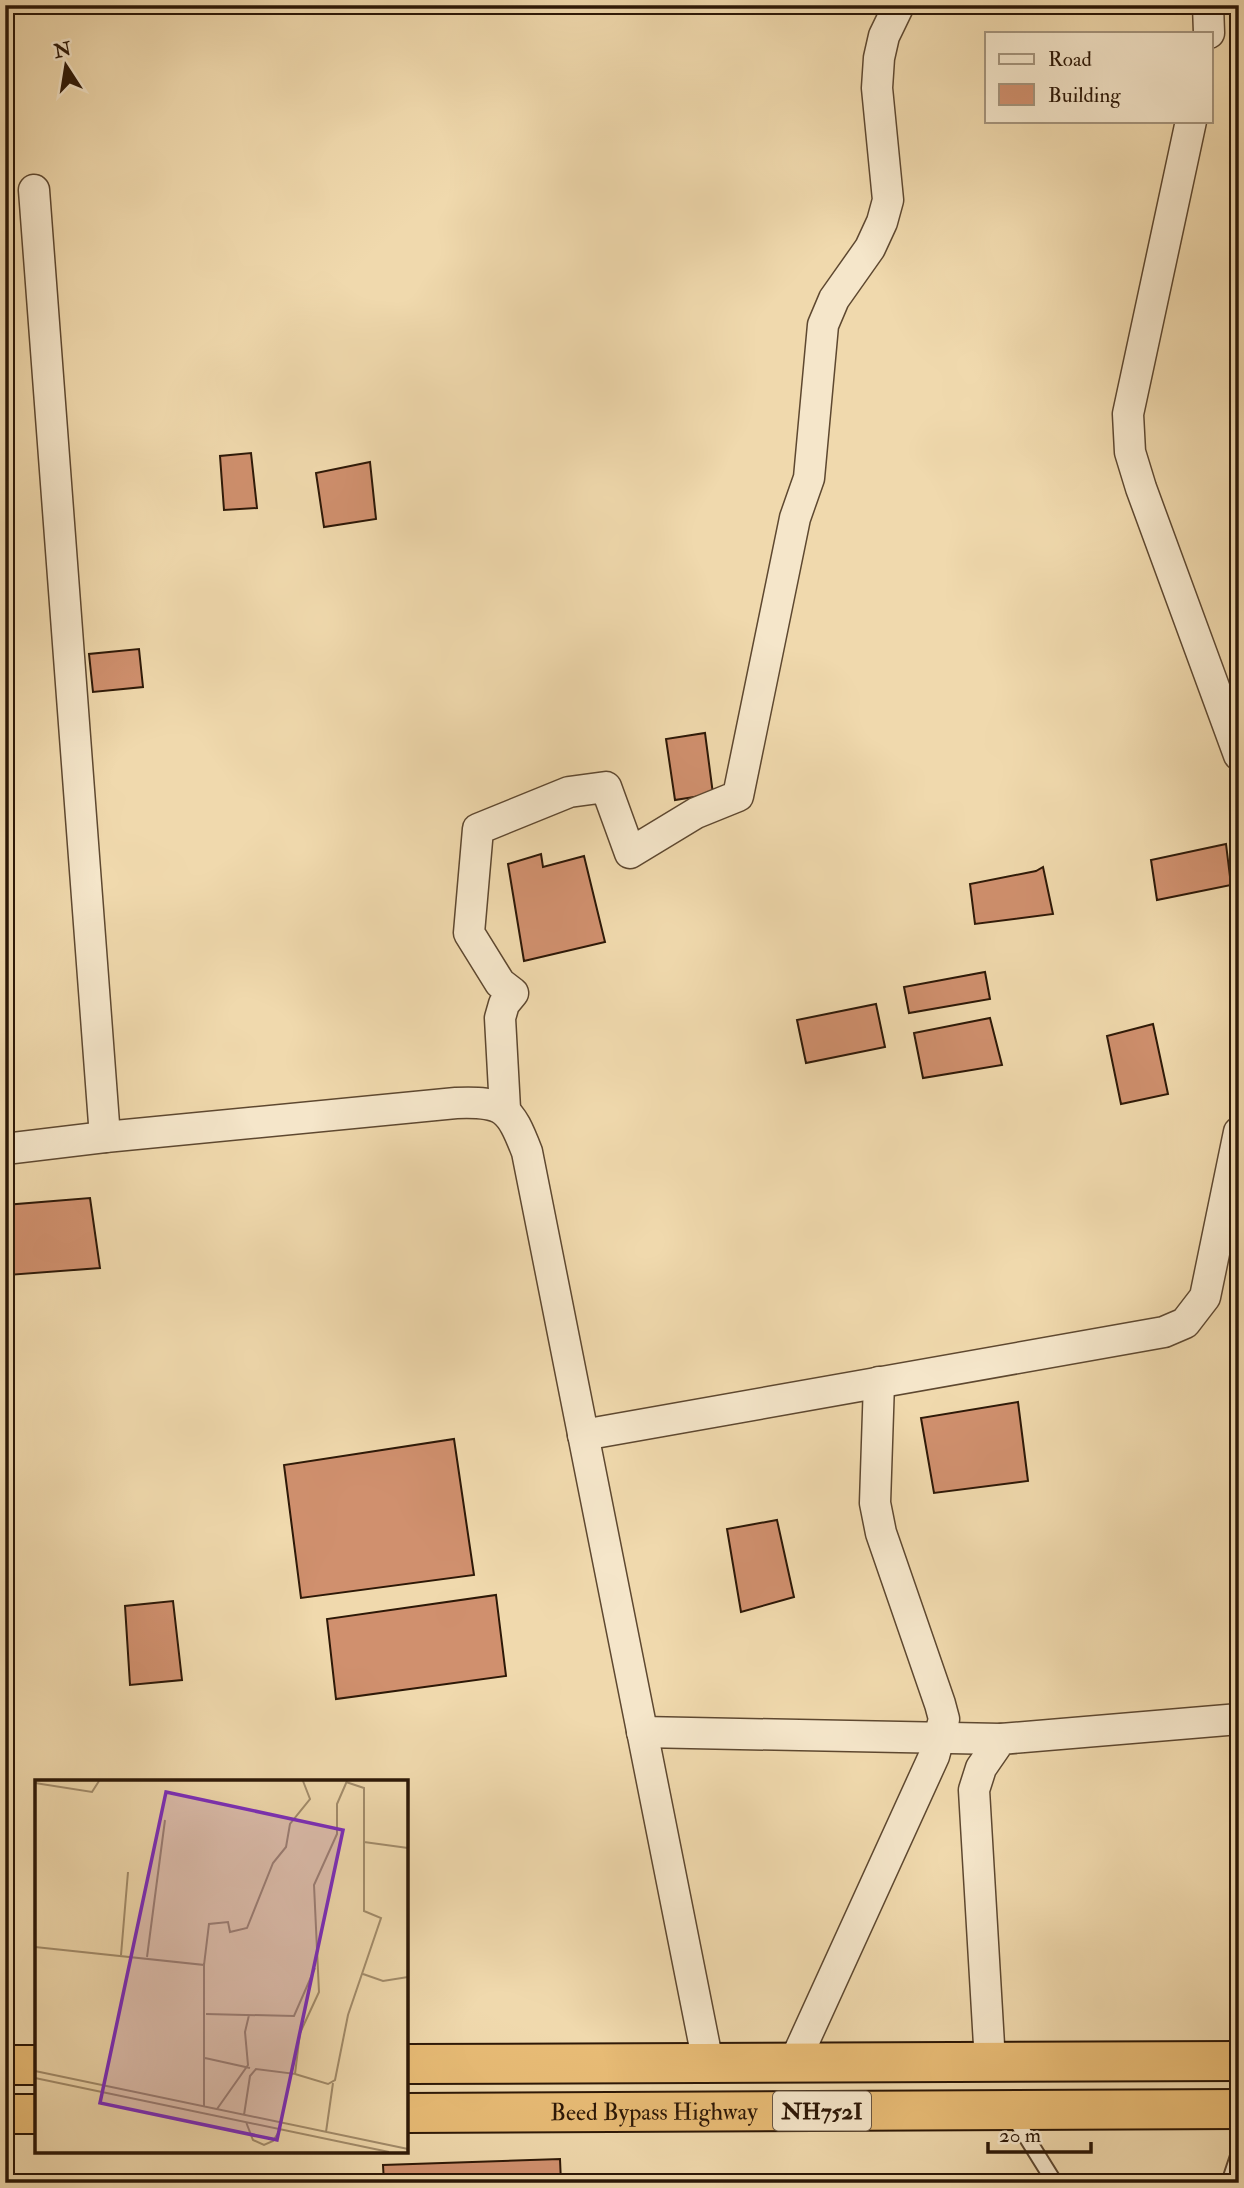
<svg xmlns="http://www.w3.org/2000/svg" width="1244" height="2188" viewBox="0 0 1244 2188" font-family="'IM FELL Double Pica',serif">
  <rect width="100%" height="100%" fill="#f0d9ad"/>
  <filter id="stains"><feTurbulence type="fractalNoise" baseFrequency=".00286" numOctaves="4"/><feColorMatrix values="0 0 0 0 .2 0 0 0 0 .09 0 0 0 0 .02 0 0 0 .5 -.17"/></filter>
  <radialGradient id="worn" r=".72"><stop offset=".6" stop-color="#630" stop-opacity="0"/><stop offset="1" stop-color="#630" stop-opacity=".3"/></radialGradient>
  <!-- building -->
  <g fill="#d0906e" stroke="#2d1807" stroke-width="2">
    <path d="M251,453L257,508L224,510L220,456Z"/>
    <path d="M370,462L376,519L324,527L316,473Z"/>
    <path d="M139,649L143,687L93,692L89,654Z"/>
    <path d="M705,733L713,794L675,800L666,739Z"/>
    <path d="M1226,844L1231,885L1157,900L1151,860Z"/>
    <path d="M541,854L543,867L584,856L605,942L524,961L508,864Z"/>
    <path d="M1043,867L1053,914L975,924L970,884L1036,871Z"/>
    <path d="M985,972L990,999L909,1013L904,987Z"/>
    <path d="M876,1004L885,1047L806,1063L797,1020Z"/>
    <path d="M990,1018L1002,1065L923,1078L914,1033Z"/>
    <path d="M1153,1024L1168,1094L1121,1104L1107,1036Z"/>
    <path d="M90,1198L100,1268L8,1275L5,1205Z"/>
    <path d="M1018,1402L1028,1481L934,1493L921,1418Z"/>
    <path d="M454,1439L474,1575L301,1598L284,1465Z"/>
    <path d="M777,1520L794,1597L741,1612L727,1529Z"/>
    <path d="M496,1595L506,1676L336,1699L327,1619Z"/>
    <path d="M173,1601L182,1680L130,1685L125,1606Z"/>
    <path d="M560,2159L561,2183H384L383,2165Z"/>
  </g>
  <g fill="none" stroke-linecap="round" stroke-linejoin="round">
    <!-- lane casing -->
    <g stroke="#5e4830" stroke-width="18">
      <g id="lane">
        <path d="M1012,2114L1055,2183"/>
        <path d="M1229,2183L1239,2153"/>
      </g>
    </g>
    <!-- street casing -->
    <g stroke="#5e4830" stroke-width="33">
      <g id="street">
        <path d="M1208,5L1209,33"/>
        <path d="M1191,121L1128,414L1130,452L1141,488L1239,755"/>
        <path d="M34,190L105,1137"/>
        <path d="M505,1109L500,1018L504,1004L513,993L500,983L469,933L478,829L569,792L606,787L630,853L696,813L738,796L795,518L809,478L823,325L834,299L870,248L882,222L888,200L877,88L879,58L884,36L899,5"/>
        <path d="M5,1149L105,1137L456,1103C504,1101 510,1108 527,1152L708,2063"/>
        <path d="M583,1435L1164,1332L1185,1323L1205,1297L1239,1132"/>
        <path d="M642,1732L1001,1739"/>
        <path d="M990,2062L974,1790L981,1768L1001,1739L1239,1719"/>
        <path d="M794,2063L934,1756L944,1719L940,1704L881,1533L875,1503L879,1382"/>
      </g>
    </g>
    <!-- highway casing -->
    <g stroke="#2d1807" stroke-width="42">
      <g id="highway">
        <path d="M406,2064L1239,2061"/>
        <path d="M5,2065H37"/>
        <path id="s1" d="M406,2113L1239,2109"/>
        <path d="M5,2114H37"/>
      </g>
    </g>
    <!-- lane -->
    <use href="#lane" stroke="#f5e6ca" stroke-width="14"/>
    <!-- street -->
    <use href="#street" stroke="#f5e6ca" stroke-width="30"/>
    <!-- highway -->
    <use href="#highway" stroke="#e8bc76" stroke-width="38"/>
  </g>
  <g text-anchor="middle" stroke-width="6" stroke-linejoin="round" paint-order="stroke">
    <!-- shield labels -->
    <rect fill="#f5e6ca" stroke="#695642" stroke-width="2" x="773" y="2091.5" width="98" height="39" rx="5"/>
    <g font-size="23" font-weight="bold" fill="#2d1807">
      <text x="822" y="2119">NH752I</text>
    </g>
    <!-- street labels -->
    <g font-size="24" fill="#2d1807" stroke="#f5e6ca">
      <text dy="8" stroke="none"><textPath href="#s1" startOffset="248">Beed Bypass Highway</textPath></text>
    </g>
  </g>
  <!-- overview -->
  <g transform="translate(35 1780)">
    <rect width="373" height="373" fill="#f0d9ad"/>
    <path fill="none" stroke="#a28c6b" stroke-width="2" d="M0,3L57,12L64,1M329,62L373,68M0,167L169,185V327M86,175L93,92M112,177L130,40M169,185L174,144L193,142L195,152L212,148L238,83L251,67L255,44L275,19L268,1M328,194L348,201L373,197M171,234L259,236L280,188M170,278L215,288M0,291L373,369M260,294L293,304L300,300L313,235L346,138L329,131V8L311,2M0,298L354,372M182,329L213,285L210,252L214,235M209,335L215,296L221,289L260,294L265,253L284,212L279,105L302,54V24L312,1M211,342L218,360L229,365L238,361L245,350M291,352L298,303"/>
    <path fill="#7b2cbf" fill-opacity="0.15" stroke="#7b2cbf" stroke-width="3.5" d="M131,12L308,50L242,360L65,323Z"/>
    <rect width="373" height="373" fill="none" stroke="#2d1807" stroke-width="3.5"/>
  </g>
  <!-- margin -->
  <rect width="1244" height="2188" fill="none" stroke="#f0d9ad" stroke-width="28"/>
  <rect x="7" y="7" width="1230" height="2174" fill="none" stroke="#2d1807" stroke-width="3.5"/>
  <rect x="14" y="14" width="1216" height="2160" fill="none" stroke="#2d1807" stroke-width="2"/>
  <!-- legend -->
  <rect x="985" y="32" width="228" height="91" fill="#f5e6ca" stroke="#a5947c" stroke-width="2"/>
  <rect x="999" y="54" width="35" height="10" fill="#f5e6ca" stroke="#a5947c" stroke-width="2"/>
  <text x="1048" y="66" font-size="21" fill="#2d1807">Road</text>
  <rect x="999" y="84" width="35" height="21" fill="#d0906e" stroke="#a5947c" stroke-width="2"/>
  <text x="1048" y="102" font-size="21" fill="#2d1807">Building</text>
  <!-- north arrow -->
  <g transform="translate(66 66) rotate(348)" stroke="#f5e6ca" stroke-width="5" paint-order="stroke">
  <path d="M0-5L12 26L0 18L-12 26Z" fill="#2d1807"/>
  <text y="-10" font-size="19" font-weight="bold" text-anchor="middle" fill="#2d1807">N</text>
  </g>
  <!-- scale -->
  <path d="M988 2142v10h103v-10" fill="none" stroke="#2d1807" stroke-width="3.5"/>
  <text x="999" y="2142" font-size="21" fill="#2d1807" stroke="#f5e6ca" stroke-width="5" paint-order="stroke">20 m</text>
  <rect width="100%" height="100%" filter="url(#stains)"/>
  <rect width="100%" height="100%" fill="url(#worn)"/>
</svg>
